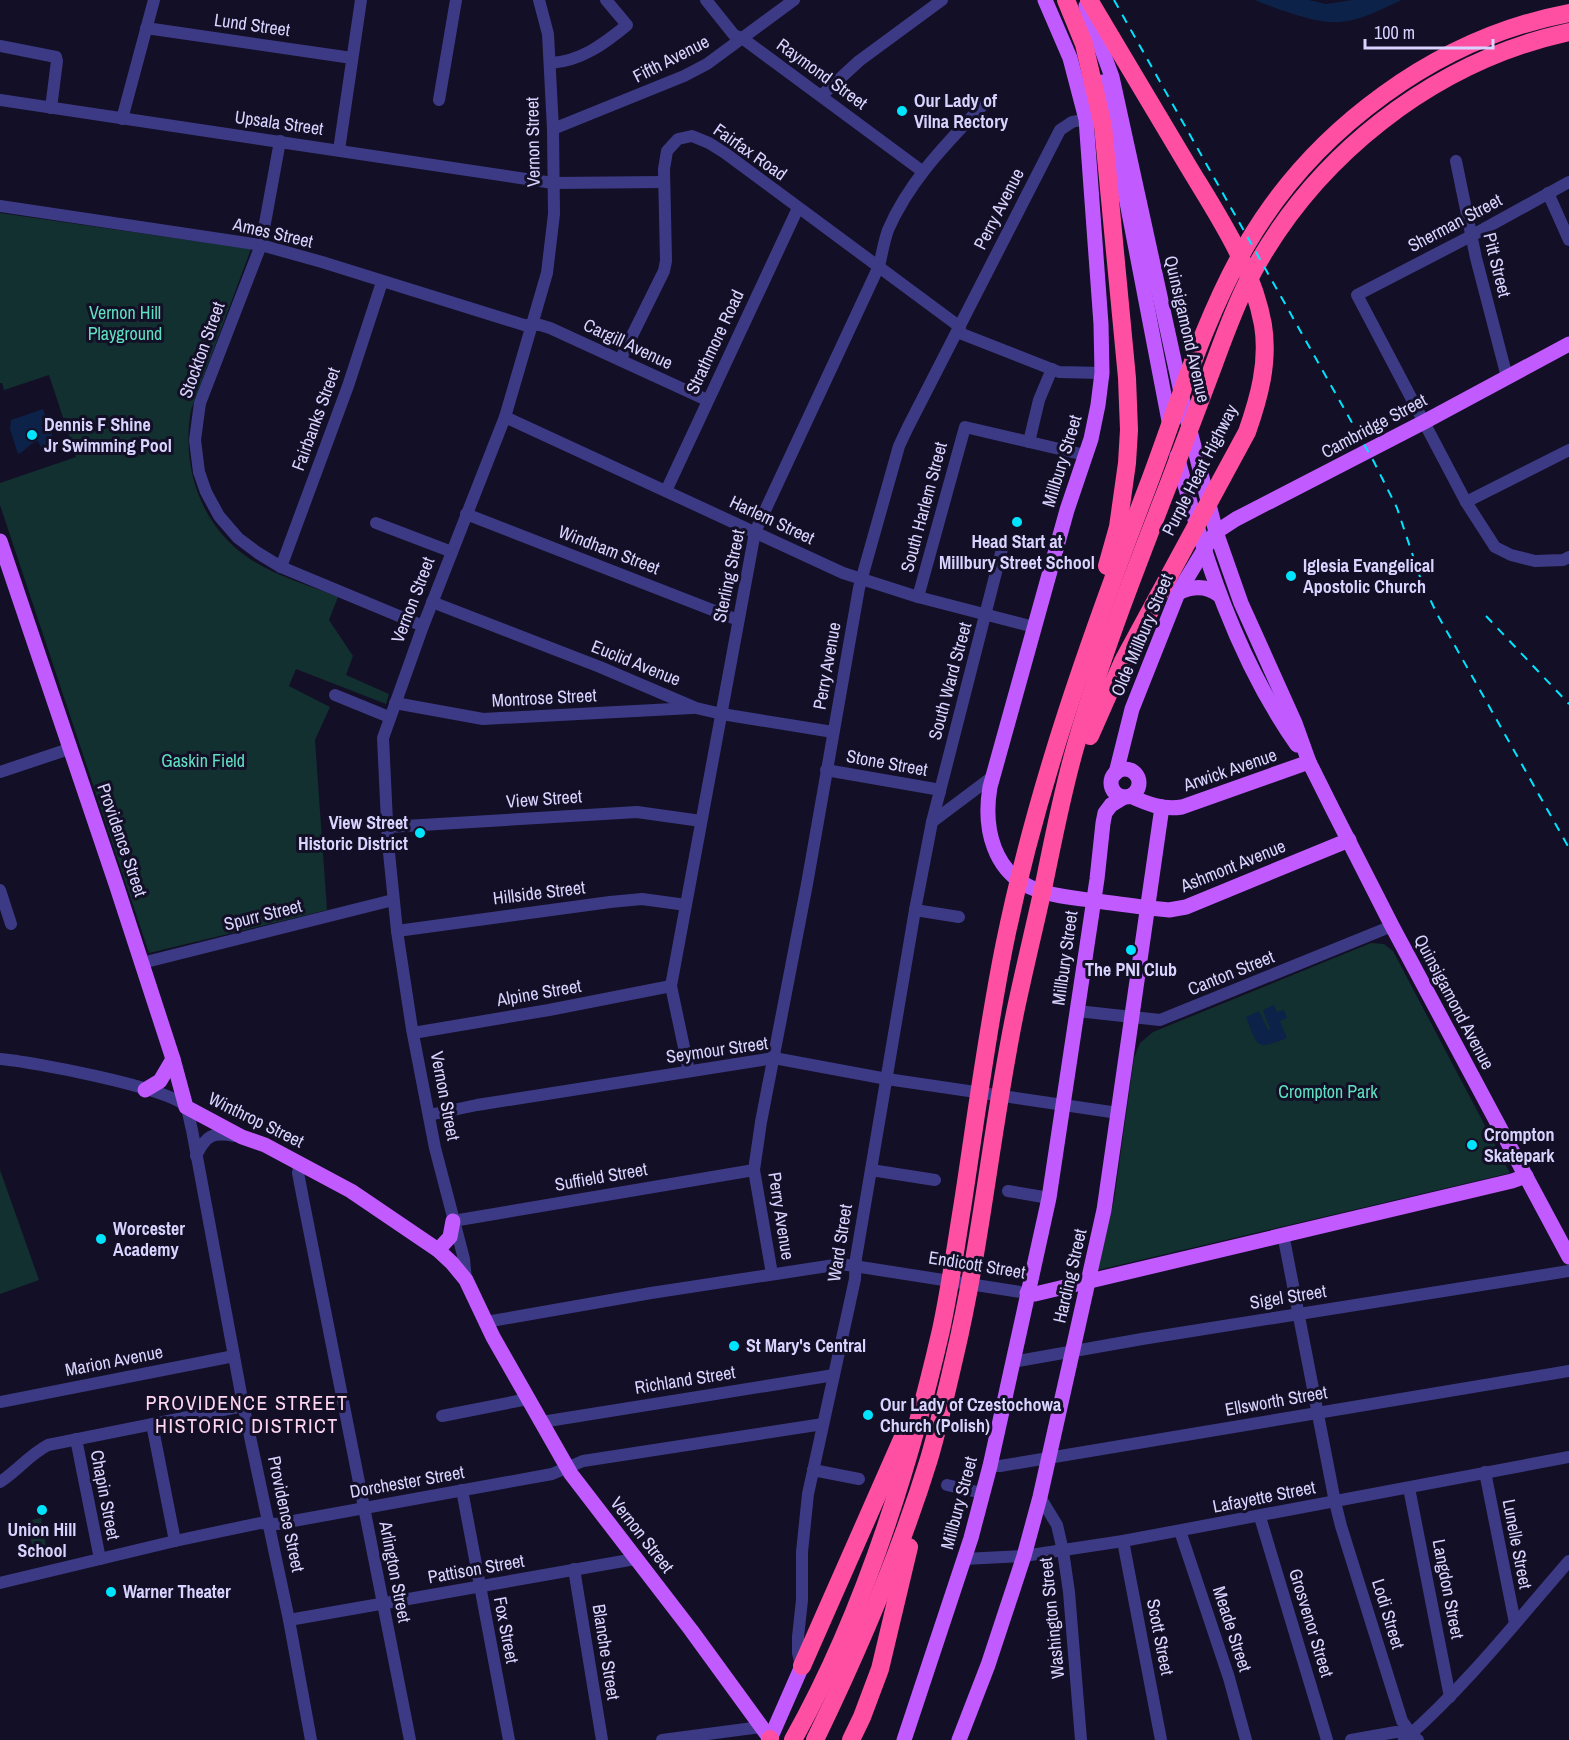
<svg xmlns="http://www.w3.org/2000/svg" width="1569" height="1740" viewBox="0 0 1569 1740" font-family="'Archivo Narrow',sans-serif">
  <rect width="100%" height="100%" fill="#130f26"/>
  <!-- green -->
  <g fill="#12302f">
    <path d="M0,213L251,249L191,410C181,466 200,526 250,559C276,576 308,585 338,597L329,620L353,656L346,675L389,694L386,704L296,669L289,686L330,707L315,740L327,910L149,953L0,505V483L76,457L49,375L4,390L2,383H0Z"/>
    <path d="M1371,943L1384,944L1393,951L1510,1173L1098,1270L1114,1200L1134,1058L1140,1043L1153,1032Z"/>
    <path d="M0,1170L39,1280L0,1294Z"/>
    <path d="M41,1518L46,1546L33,1549L26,1521Z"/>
  </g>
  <!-- water -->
  <g fill="#0c2248">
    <path d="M1254,0H1309L1326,4L1352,0H1402C1383,8 1361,21 1340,22C1315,24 1279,9 1254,0Z"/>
    <path d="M43,409L57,449L44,454L38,441C29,443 26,451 18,454L10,429L11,420Z"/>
    <path d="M1274,1005L1277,1012L1284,1010L1287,1018L1280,1021L1287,1038C1255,1051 1258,1047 1246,1017L1259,1011L1268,1030L1270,1029L1263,1010Z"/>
  </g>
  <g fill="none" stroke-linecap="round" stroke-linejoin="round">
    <!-- minor -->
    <g stroke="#3d3a85" stroke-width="12">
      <path d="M706,0L734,35L742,38L922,171"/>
      <path d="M146,28L352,58"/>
      <path d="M0,46L56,57L57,61L51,108"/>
      <path d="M551,63C581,61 604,44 627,25L606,0"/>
      <path d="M821,96L859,61L942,0"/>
      <path d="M0,100L553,183L664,182"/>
      <path d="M439,100L456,0"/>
      <path d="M122,119L154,0"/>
      <path d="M553,129L684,76L707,64L794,0"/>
      <path d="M280,141L261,245L200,403L195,440L199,472L206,492L219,516L238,538L258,553L281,567L423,626"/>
      <path d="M339,150L361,0"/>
      <path d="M1456,161L1476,258L1507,377"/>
      <path d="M1569,182L1471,236L1357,295L1466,502L1495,547L1511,555L1535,561L1563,560L1569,557"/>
      <path d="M1548,193L1569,240"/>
      <path d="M0,206L261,245L322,262L524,325H540L550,328L707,400"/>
      <path d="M957,332L1059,372L1102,373"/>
      <path d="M620,360L664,271L666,261L664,169L667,151L678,139L692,136L709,143L725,153L960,327"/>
      <path d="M505,417L843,573L918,597L1034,627"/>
      <path d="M1029,442L1039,400L1052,369"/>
      <path d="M666,491L798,208"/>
      <path d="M1466,502L1569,450"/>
      <path d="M466,514L738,620"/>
      <path d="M376,523L452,552"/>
      <path d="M281,567L348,386L382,282"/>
      <path d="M918,597L965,427L1085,455"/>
      <path d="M432,602L600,667L696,708L722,714L833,732"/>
      <path d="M335,695L389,717"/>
      <path d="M395,703L483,719L692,708"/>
      <path d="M826,770L935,789L940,792"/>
      <path d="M0,772L69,749"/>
      <path d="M932,822L992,777"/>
      <path d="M388,827L637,812L701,821"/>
      <path d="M0,890L11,924"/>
      <path d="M915,910L959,917"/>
      <path d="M397,931L610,902L642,899L686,905"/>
      <path d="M142,963L393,900"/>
      <path d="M1077,1011L1160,1020L1392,926"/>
      <path d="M413,1033L549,1010L671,986"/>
      <path d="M0,1059C28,1061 173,1088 186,1107C189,1113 190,1123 192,1130L242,1399L289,1620L311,1740"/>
      <path d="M689,1071L671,986L755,532L879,266C882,254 884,241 888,230C909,181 946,144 982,106"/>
      <path d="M429,1115L477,1105L774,1058L887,1079L1118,1113"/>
      <path d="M196,1156C206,1135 212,1132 235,1136"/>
      <path d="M300,1163L298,1173L304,1204L410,1740"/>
      <path d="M871,1170L935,1180"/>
      <path d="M1008,1191L1049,1198"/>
      <path d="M453,1221L754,1170"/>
      <path d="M1283,1234L1335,1502L1341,1526L1402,1721L1411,1734L1418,1740"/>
      <path d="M772,1274L754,1170L761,1122L807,884L859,588L899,446L908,427L1060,130L1072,122L1086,119"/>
      <path d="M466,1280L464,1259L435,1148L412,1029L397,931L388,843L383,738L423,626L505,417L547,273L554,214L553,129L548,34L539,0"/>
      <path d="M486,1322L651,1293L841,1264L1027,1293"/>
      <path d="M1013,1362L1142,1339L1569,1271"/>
      <path d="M0,1402L234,1356"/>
      <path d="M442,1416L528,1399"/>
      <path d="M152,1424L175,1541"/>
      <path d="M542,1424L548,1421L834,1375"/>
      <path d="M76,1439L100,1559"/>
      <path d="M990,1466H1000L1569,1371"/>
      <path d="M813,1470L859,1479"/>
      <path d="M1485,1472L1515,1623"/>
      <path d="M0,1482C17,1471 29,1455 48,1445L243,1406"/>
      <path d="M947,1485L982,1493"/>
      <path d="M1409,1488L1450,1697"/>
      <path d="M462,1490L509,1740"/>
      <path d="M1040,1497L1057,1525L1063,1551L1069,1592L1081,1740"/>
      <path d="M1260,1517L1327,1740"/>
      <path d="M1180,1531L1229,1678L1246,1740"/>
      <path d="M1123,1541L1161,1740"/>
      <path d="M964,1559L1024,1556L1123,1541L1569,1457"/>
      <path d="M574,1569L602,1740"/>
      <path d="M0,1583L175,1541L260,1523L277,1524L552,1474L583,1461L823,1424"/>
      <path d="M289,1620L635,1559"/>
      <path d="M801,1666L798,1653V1637L802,1600V1552L808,1494L855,1279L856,1258L915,910L932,822L1002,549"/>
      <path d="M662,1740L761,1727"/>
      <path d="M1351,1740L1396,1732L1411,1734"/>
      <path d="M1404,1740C1465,1687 1516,1622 1569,1561"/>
    </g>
    <!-- major -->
    <g stroke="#c25bff" stroke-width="15">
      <path d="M1045,0L1070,58L1086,119L1101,324L1102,373L1098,405L1091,439L1067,510L990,787C983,828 993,874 1037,890C1056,897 1077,898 1096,901C1120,904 1145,908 1169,910L1186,907L1349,840"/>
      <path d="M1086,6L1112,77L1186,415L1216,532L1241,603L1295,723L1309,762L1333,810L1392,926L1569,1257"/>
      <path d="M1102,82L1111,119L1170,426"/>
      <path d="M1177,456C1204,557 1236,658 1297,745"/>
      <path d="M0,541L116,884L173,1059L186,1107L242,1137L265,1145L351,1191L438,1250L452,1263L466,1280L493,1337L571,1474L691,1630L771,1740"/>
      <path d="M1178,593C1192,586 1206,585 1219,595"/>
      <circle cx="1125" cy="783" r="14"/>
      <path d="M1116,773L1132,709L1178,593L1210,540L1216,532L1236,519L1424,422L1569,344"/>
      <path d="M1130,796C1148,804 1162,810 1182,807L1309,762"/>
      <path d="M145,1090L160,1081L173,1059"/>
      <path d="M438,1250L450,1237L453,1221"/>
      <path d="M1027,1293L1035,1294L1512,1181L1526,1176"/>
      <path d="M770,1739L802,1666"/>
      <path d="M904,1740L971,1538L990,1466L1049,1198L1097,879L1103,823L1105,813L1111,805L1124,797"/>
      <path d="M959,1740L988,1665L1024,1556L1040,1497L1104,1210L1162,807"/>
    </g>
    <!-- highway -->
    <g stroke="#ff4fa3" stroke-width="18">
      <path d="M1066,0L1084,44L1103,126L1127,378L1129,430L1127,463L1118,527L1107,566"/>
      <path d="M1089,0C1121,54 1153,107 1185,161C1216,213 1252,264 1263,325C1269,362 1259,398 1247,432L1123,661L1090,736"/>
      <path d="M802,1666L903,1437"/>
      <path d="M770,1740V1739"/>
      <path d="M793,1740C863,1615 909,1469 941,1330C950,1288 956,1245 963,1202C976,1117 987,1032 1004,947C1036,788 1091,635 1149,483C1179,403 1204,318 1247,244C1314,129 1437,38 1569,13"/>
      <path d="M815,1740C859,1649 899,1556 929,1459C939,1425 947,1389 955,1355C982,1240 992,1123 1016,1008C1025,966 1035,925 1044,884C1054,836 1063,788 1077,741C1102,654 1136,568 1169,483C1184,443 1199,404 1214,364C1224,337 1234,309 1247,283C1311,158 1432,62 1569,32"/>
      <path d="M851,1740L862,1717L880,1669L909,1547"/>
    </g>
    <!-- rail -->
    <g stroke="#00e5ff" stroke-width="2" stroke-dasharray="9 8" stroke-linecap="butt">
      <path d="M1114,0L1373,460L1397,508L1421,580L1437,614L1569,848"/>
      <path d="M1486,616L1569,704"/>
    </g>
  </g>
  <!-- markers -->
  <g fill="#00e5ff" stroke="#130f26" stroke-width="2">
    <circle cx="902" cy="111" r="6"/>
    <circle cx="32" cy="435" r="6"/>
    <circle cx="1017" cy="522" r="6"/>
    <circle cx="1291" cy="576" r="6"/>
    <circle cx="420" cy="833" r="6"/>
    <circle cx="1131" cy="950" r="6"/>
    <circle cx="1472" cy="1145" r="6"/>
    <circle cx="101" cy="1239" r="6"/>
    <circle cx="734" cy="1346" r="6"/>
    <circle cx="868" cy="1415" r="6"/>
    <circle cx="42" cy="1510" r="6"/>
    <circle cx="111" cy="1592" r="6"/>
  </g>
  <g text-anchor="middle" stroke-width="6" stroke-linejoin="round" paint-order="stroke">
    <!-- street labels -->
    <g font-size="18" fill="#d9d4ff" stroke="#130f26">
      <text transform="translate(252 25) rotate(8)" y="6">Lund Street</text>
      <text transform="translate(671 59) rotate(-27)" y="6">Fifth Avenue</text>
      <text transform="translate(822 74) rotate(36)" y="6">Raymond Street</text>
      <text transform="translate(279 123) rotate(8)" y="6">Upsala Street</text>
      <text transform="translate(533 142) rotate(-91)" y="6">Vernon Street</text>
      <text transform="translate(750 152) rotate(35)" y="6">Fairfax Road</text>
      <text transform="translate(999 209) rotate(-63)" y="6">Perry Avenue</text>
      <text transform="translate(1455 223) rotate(-28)" y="6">Sherman Street</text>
      <text transform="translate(273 233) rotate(13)" y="6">Ames Street</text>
      <text transform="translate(1497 265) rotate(76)" y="6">Pitt Street</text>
      <text transform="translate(1187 329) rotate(77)" y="6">Quinsigamond Avenue</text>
      <text transform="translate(715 342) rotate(-65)" y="6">Strathmore Road</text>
      <text transform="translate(628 344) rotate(25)" y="6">Cargill Avenue</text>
      <text transform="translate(202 350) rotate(-70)" y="6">Stockton Street</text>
      <text transform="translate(316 419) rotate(-70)" y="6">Fairbanks Street</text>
      <text transform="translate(1374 426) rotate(-28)" y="6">Cambridge Street</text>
      <text transform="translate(1062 461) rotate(-73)" y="6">Millbury Street</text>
      <text transform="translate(1200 470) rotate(-63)" y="6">Purple Heart Highway</text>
      <text transform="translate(924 507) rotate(-75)" y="6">South Harlem Street</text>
      <text transform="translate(772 520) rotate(25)" y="6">Harlem Street</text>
      <text transform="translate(609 550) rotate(21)" y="6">Windham Street</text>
      <text transform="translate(729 576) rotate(-78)" y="6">Sterling Street</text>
      <text transform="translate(413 600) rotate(-69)" y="6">Vernon Street</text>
      <text transform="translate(1142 635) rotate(-67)" y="6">Olde Millbury Street</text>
      <text transform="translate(636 663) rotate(22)" y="6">Euclid Avenue</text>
      <text transform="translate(827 666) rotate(-80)" y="6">Perry Avenue</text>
      <text transform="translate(950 681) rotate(-75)" y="6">South Ward Street</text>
      <text transform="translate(544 698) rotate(-3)" y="6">Montrose Street</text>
      <text transform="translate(887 763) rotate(10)" y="6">Stone Street</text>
      <text transform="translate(1230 770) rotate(-19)" y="6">Arwick Avenue</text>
      <text transform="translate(544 799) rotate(-4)" y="6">View Street</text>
      <text transform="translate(122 840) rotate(71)" y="6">Providence Street</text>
      <text transform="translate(1233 866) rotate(-22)" y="6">Ashmont Avenue</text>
      <text transform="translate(539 893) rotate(-7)" y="6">Hillside Street</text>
      <text transform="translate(263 915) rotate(-14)" y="6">Spurr Street</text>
      <text transform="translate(1065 958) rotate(-82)" y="6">Millbury Street</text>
      <text transform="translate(1231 973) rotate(-22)" y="6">Canton Street</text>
      <text transform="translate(539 993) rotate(-10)" y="6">Alpine Street</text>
      <text transform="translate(1454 1002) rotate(62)" y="6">Quinsigamond Avenue</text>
      <text transform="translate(717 1050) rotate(-8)" y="6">Seymour Street</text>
      <text transform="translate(445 1096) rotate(79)" y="6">Vernon Street</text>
      <text transform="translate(256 1120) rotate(26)" y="6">Winthrop Street</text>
      <text transform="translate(601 1177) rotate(-10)" y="6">Suffield Street</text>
      <text transform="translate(781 1216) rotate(81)" y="6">Perry Avenue</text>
      <text transform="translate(840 1243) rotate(-81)" y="6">Ward Street</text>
      <text transform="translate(977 1265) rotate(9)" y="6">Endicott Street</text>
      <text transform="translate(1070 1276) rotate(-77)" y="6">Harding Street</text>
      <text transform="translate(1288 1297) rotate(-9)" y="6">Sigel Street</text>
      <text transform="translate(114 1361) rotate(-11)" y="6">Marion Avenue</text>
      <text transform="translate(685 1380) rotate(-9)" y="6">Richland Street</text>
      <text transform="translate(1276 1401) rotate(-10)" y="6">Ellsworth Street</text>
      <text transform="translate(407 1482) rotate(-10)" y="6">Dorchester Street</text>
      <text transform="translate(105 1495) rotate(79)" y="6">Chapin Street</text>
      <text transform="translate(1264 1497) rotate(-11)" y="6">Lafayette Street</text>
      <text transform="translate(959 1503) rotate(-75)" y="6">Millbury Street</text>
      <text transform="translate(286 1514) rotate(78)" y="6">Providence Street</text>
      <text transform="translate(642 1535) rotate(52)" y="6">Vernon Street</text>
      <text transform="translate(1517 1544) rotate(79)" y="6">Lunelle Street</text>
      <text transform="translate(476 1569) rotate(-10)" y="6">Pattison Street</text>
      <text transform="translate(395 1572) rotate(79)" y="6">Arlington Street</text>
      <text transform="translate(1448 1589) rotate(79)" y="6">Langdon Street</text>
      <text transform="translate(1388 1614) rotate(73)" y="6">Lodi Street</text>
      <text transform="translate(1052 1618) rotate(-96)" y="6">Washington Street</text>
      <text transform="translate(1311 1623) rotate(73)" y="6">Grosvenor Street</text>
      <text transform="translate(1232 1629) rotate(72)" y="6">Meade Street</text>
      <text transform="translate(506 1630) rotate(79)" y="6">Fox Street</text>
      <text transform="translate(1160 1637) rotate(79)" y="6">Scott Street</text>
      <text transform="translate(606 1652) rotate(81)" y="6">Blanche Street</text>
    </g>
    <!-- poi labels -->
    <g font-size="18" font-weight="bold" fill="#d9d4ff" stroke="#130f26" text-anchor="start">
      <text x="914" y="107">Our Lady of<tspan x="914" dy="21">Vilna Rectory</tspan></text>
      <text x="44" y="431">Dennis F Shine<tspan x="44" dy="21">Jr Swimming Pool</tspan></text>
      <text x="1017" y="548" text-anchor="middle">Head Start at<tspan x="1017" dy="21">Millbury Street School</tspan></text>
      <text x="1303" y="572">Iglesia Evangelical<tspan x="1303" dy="21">Apostolic Church</tspan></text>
      <text x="408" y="829" text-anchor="end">View Street<tspan x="408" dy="21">Historic District</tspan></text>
      <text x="1131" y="976" text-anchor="middle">The PNI Club</text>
      <text x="1484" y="1141">Crompton<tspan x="1484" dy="21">Skatepark</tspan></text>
      <text x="113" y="1235">Worcester<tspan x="113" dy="21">Academy</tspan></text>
      <text x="746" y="1352">St Mary's Central</text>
      <text x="880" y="1411">Our Lady of Czestochowa<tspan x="880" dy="21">Church (Polish)</tspan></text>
      <text x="42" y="1536" text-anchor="middle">Union Hill<tspan x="42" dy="21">School</tspan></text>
      <text x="123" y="1598">Warner Theater</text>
    </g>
    <!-- park labels -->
    <g font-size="18" fill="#5fe0c0" stroke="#130f26">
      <text x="125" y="319">Vernon Hill<tspan x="125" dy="21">Playground</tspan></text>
      <text x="203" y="767">Gaskin Field</text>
      <text x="1328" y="1098">Crompton Park</text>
    </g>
    <!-- neighbourhood labels -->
    <g font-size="20" letter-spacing="1.5" fill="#ffd6f0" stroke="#130f26">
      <text x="247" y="1410">PROVIDENCE STREET<tspan x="247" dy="23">HISTORIC DISTRICT</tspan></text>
    </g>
  </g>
  <!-- scale -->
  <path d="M1365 39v9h128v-9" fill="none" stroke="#d9d4ff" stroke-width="3"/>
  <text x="1374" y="39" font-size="18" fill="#d9d4ff" stroke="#130f26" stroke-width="4.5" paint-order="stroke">100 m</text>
</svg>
